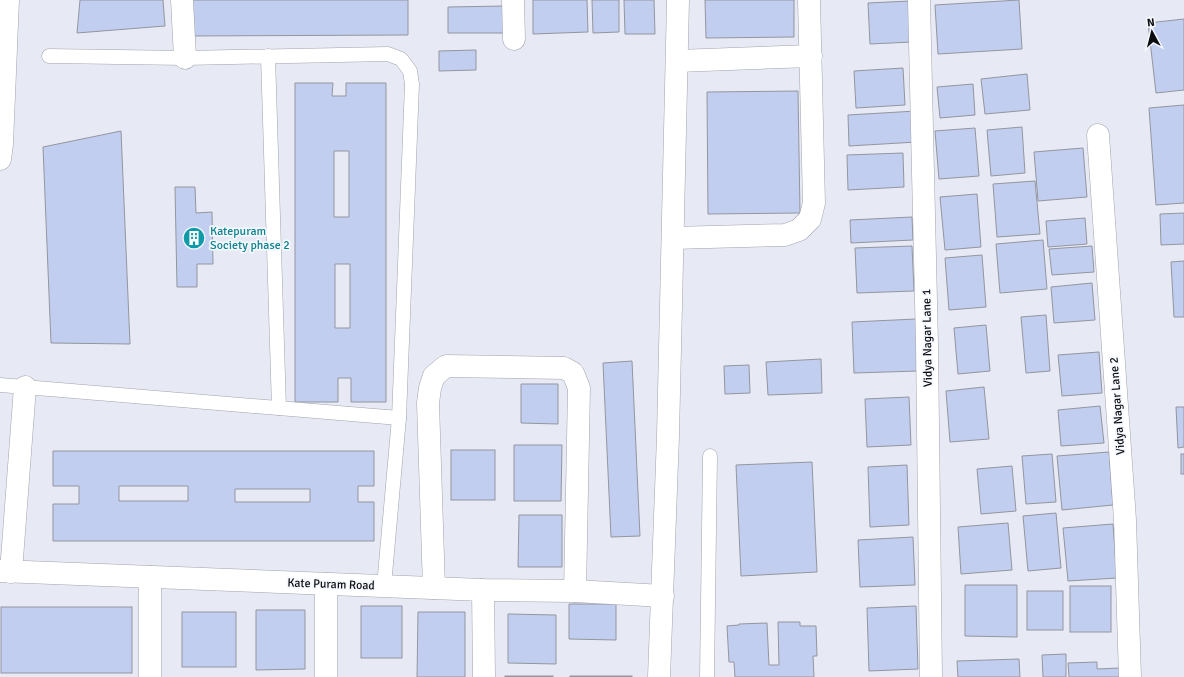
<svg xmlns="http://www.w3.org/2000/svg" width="1184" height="677" viewBox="0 0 1184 677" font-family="Signika,sans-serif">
  <rect width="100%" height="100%" fill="#e7eaf4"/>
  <!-- building -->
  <g fill="#c2ceef" stroke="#93969f" fill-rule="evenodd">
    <path d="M80,0H163L165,26L77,33Z"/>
    <path d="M187,0H408V35L188,36Z"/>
    <path d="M533,0H587L588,32L533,34Z"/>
    <path d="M592,0H619V32L593,33Z"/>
    <path d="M624,0H654L655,34H625Z"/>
    <path d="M705,0H794V37L706,38Z"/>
    <path d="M1019,0L1022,49L938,54L935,5Z"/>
    <path d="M910,1L912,42L870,44L868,3Z"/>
    <path d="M504,6L505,33H448V7Z"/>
    <path d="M1184,19V90L1156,93L1148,23Z"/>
    <path d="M476,50V70L439,71V51Z"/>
    <path d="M903,68L905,105L856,108L854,71Z"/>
    <path d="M1027,74L1030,110L985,114L981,79Z"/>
    <path d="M295,83H333L332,96H346V83H386V402H351V378H338V402H295ZM334,151H349V217H334ZM335,264H350V328H335Z"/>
    <path d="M973,84L975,115L940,118L937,87Z"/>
    <path d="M798,91L800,213L708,214L707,92Z"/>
    <path d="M1184,105V203L1156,205L1149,108Z"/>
    <path d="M916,111L917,142L849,146L848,115Z"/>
    <path d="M1022,127L1025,173L991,176L987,130Z"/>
    <path d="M975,128L979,176L939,179L935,131Z"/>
    <path d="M121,131L130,344L51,343L43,147Z"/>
    <path d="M1083,148L1087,197L1038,201L1034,152Z"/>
    <path d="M903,153L904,187L848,190L847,155Z"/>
    <path d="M1035,181L1040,234L997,237L993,184Z"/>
    <path d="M175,187H195L196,213L212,212L213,264H197V287H177Z"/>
    <path d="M977,194L981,247L945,250L940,197Z"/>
    <path d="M1184,213V244L1161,245L1160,214Z"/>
    <path d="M912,217L913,240L851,243L850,220Z"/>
    <path d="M1085,218L1087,244L1048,247L1046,221Z"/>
    <path d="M1043,240L1047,289L1000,293L996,244Z"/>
    <path d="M912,246L914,291L857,293L855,248Z"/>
    <path d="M1092,246L1094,272L1052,275L1049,249Z"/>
    <path d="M982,255L986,307L949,310L945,258Z"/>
    <path d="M1184,261V317H1174L1171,262Z"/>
    <path d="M1092,283L1095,320L1054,323L1051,287Z"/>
    <path d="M1046,315L1050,371L1026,373L1021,317Z"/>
    <path d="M916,319L918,371L854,373L852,322Z"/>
    <path d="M986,325L990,371L958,374L954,328Z"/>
    <path d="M1099,352L1102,393L1062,396L1058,355Z"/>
    <path d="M821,359L822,393L768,395L766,362Z"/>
    <path d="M632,361L640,536L611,537L603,363Z"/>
    <path d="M749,365L750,393L725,394L724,366Z"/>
    <path d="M521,384H558V424L521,423Z"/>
    <path d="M984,387L989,439L950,442L946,391Z"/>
    <path d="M909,397L911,445L867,447L865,399Z"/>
    <path d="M1100,406L1104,443L1061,446L1058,410Z"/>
    <path d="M1176,407H1184V447L1178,448Z"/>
    <path d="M514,445H562L561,501H514Z"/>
    <rect x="451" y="450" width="44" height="50"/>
    <path d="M53,451H374V486H358V502H374V541H53V504H79V486H53ZM119,486H188V501H119ZM235,489H310V502H235Z"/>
    <path d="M1109,452L1113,505L1062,510L1057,456Z"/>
    <path d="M1052,454L1056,502L1026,504L1022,456Z"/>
    <rect x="1181" y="454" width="3" height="20"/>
    <path d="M812,462L817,572L741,576L736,465Z"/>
    <path d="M907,465L909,525L870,527L868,467Z"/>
    <path d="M1012,466L1016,511L981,514L977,469Z"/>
    <path d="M1056,513L1061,568L1028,571L1023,516Z"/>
    <path d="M519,515H562V567H518Z"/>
    <path d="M1008,523L1012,570L961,574L958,527Z"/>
    <path d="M1113,524L1117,578L1068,581L1063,528Z"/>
    <path d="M913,537L915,585L860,587L858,540Z"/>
    <path d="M965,585H1017V637L965,636Z"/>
    <rect x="1070" y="586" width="41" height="46"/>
    <rect x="1027" y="591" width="36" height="39"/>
    <path d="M569,604H616V640L569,639Z"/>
    <rect x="361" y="606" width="41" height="52"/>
    <path d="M916,606L918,669L869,671L867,608Z"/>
    <rect x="1" y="607" width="131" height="66"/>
    <path d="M256,610H305V669L256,670Z"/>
    <rect x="182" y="612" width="54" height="55"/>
    <path d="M418,612H465V677H417Z"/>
    <path d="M508,614L556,615V664L508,663Z"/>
    <path d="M778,622H800V626H816L817,656H813L814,677H735L734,662H729L727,626L739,625V624L767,623L769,665H779Z"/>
    <path d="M1066,654V677H1043L1042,655Z"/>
    <path d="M1019,659L1020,677H958L957,661Z"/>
    <path d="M1097,662V669L1120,668V677H1069L1068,663Z"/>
    <rect x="505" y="676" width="48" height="1"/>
    <rect x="570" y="676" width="62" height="1"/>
  </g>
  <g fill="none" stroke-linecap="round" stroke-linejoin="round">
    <!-- service casing -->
    <g stroke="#a0a3ac" stroke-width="15">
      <g id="service">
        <path d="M49,56L185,58L388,54L401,59L410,71L412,84L399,418L384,586"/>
        <path d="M268,56L279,408"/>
        <path d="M0,385L399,418"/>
        <path d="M707,677L710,456"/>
      </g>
    </g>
    <!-- minor casing -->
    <g stroke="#a0a3ac" stroke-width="23">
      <g id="minor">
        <path d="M182,0L185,58"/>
        <path d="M513,0L514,39"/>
        <path d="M919,0L927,344L931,677"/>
        <path d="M677,61L811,56"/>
        <path d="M1098,135L1125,520L1130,677"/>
        <path d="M673,238L785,235L799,230L810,219L814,203L809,0"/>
        <path d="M0,571L483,590L575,591L663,596"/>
        <path d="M11,572L25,387"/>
        <path d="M326,584V677"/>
        <path d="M434,588L428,403L430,388L434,376L446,366L564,368L573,373L579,388L575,591"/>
        <path d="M483,590L484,677"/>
        <path d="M150,677V577"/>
        <path d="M659,677L668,436L678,0"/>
      </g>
    </g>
    <!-- tertiary casing -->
    <g stroke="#a0a3ac" stroke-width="23">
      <path id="tertiary" d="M0,159L2,144L8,0"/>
    </g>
    <!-- service -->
    <use href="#service" stroke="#fff" stroke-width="14"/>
    <!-- minor -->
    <use href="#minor" stroke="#fff" stroke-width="22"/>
    <!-- tertiary -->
    <use href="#tertiary" stroke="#fff" stroke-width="22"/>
  </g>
  <!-- icons -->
  <defs>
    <g id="building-disc" transform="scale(1.15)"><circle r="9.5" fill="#0f9aa8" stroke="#f5f8fe"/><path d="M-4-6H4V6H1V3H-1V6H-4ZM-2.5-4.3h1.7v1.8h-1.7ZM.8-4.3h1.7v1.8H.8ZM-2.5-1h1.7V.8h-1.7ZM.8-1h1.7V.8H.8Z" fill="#fff"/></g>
  </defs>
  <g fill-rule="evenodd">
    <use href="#building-disc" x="194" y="238"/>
  </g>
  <g text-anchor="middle" stroke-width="3.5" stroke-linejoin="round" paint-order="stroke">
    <!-- culture labels -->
    <g font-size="12" fill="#0d838f" stroke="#f5f8fe" text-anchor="start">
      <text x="210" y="235">Katepuram<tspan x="210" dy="14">Society phase 2</tspan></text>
    </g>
    <!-- street labels -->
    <g font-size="12" fill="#0c0d10" stroke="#f5f8fe">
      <text transform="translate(927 338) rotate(-91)" y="4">Vidya Nagar Lane 1</text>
      <text transform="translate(1117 406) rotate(-94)" y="4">Vidya Nagar Lane 2</text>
      <text transform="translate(331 584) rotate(2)" y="4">Kate Puram Road</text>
    </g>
  </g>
  <!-- north arrow -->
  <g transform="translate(1152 32) rotate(353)" stroke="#f5f8fe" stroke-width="3" paint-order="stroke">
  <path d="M0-3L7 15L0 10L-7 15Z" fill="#0c0d10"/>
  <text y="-6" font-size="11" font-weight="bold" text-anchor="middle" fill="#0c0d10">N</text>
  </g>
</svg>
